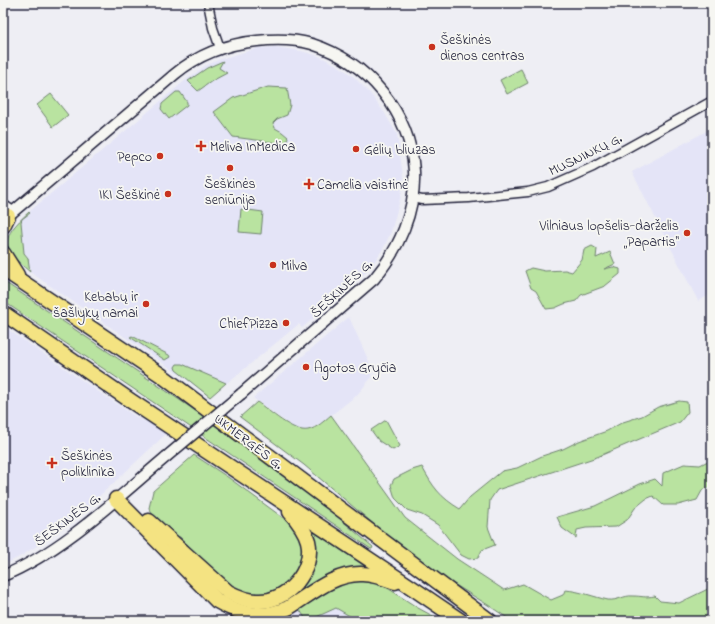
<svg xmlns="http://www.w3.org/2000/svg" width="715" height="624" viewBox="0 0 715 624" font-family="'Indie Flower',sans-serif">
  <rect width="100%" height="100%" fill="#eeeef4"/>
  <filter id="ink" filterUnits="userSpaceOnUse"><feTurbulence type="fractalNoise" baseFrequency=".025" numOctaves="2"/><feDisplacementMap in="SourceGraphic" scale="8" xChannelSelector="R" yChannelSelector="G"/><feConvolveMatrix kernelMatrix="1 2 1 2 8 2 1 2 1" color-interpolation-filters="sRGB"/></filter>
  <g filter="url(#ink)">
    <!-- built -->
    <g fill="#e4e4f7">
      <path d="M275,47L301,51L319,56L339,66L354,77L369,92L384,112L397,134L403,176L401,196L391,232L383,249L372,265L360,278L302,328L299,324L210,397L186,379L30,272L28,258L24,253L21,222L22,219L29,214V212L187,79L205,66L221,59L258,48Z"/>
      <path d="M712,128V294L698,301L632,172Z"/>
      <path d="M349,317L371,366V378L357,395L320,424L307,430H301L294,428L253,398Z"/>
      <path d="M3,326L102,394L135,416L167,433L92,503L51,537L21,556L3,565Z"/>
      <path d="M298,607L305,618L312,619L336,607L358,621H285V616Z"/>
    </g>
    <!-- green -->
    <g fill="#b9e3a0" stroke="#6e826e">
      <path d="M223,61L219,68L227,73L212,81L198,91L188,81L207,68Z"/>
      <path d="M521,69L528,83L507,94L500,80Z"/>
      <path d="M268,87L287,88L290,105L287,115L277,119L273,123L275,128L282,132L288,137L286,144L233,137L214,112L233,98Z"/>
      <path d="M176,92H180L187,102V105L169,119L161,109L162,104Z"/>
      <path d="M51,94L68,115L53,127L37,105Z"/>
      <path d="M241,209L263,212L261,234L239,232Z"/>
      <path d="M29,212L30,213L22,219L21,222L24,253L28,258L30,272C0,247 0,238 29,212Z"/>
      <path d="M592,246L597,249L596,258L610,252L615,264L604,269L613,267L620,269V274L605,286L581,295L576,301L564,304L555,308L546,309L536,291L531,288L525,271L531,268L545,271L565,270L572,272L582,260L584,250Z"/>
      <path d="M3,281L279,467L373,547L372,549H371L3,301Z"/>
      <path d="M132,336L169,355L170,357L165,360L130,337Z"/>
      <path d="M177,364H182L226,383L210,397L176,370L175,367Z"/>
      <path d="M679,401L687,402L688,412L680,422L597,457L497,490L490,500L488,527L495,545L482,550L478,558L469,559L461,555L438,525L422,515L407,510L395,498L391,485L394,479L412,470L422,467C433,487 440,497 460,509L470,497L502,471L517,468L542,456L563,449L579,441L607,431L623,422L642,416L658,407Z"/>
      <path d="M257,402C269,410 293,433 308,430C317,428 324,421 331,415L405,518L457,559L504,590L523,584L551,600L563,595L565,590C580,591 594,597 608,600C618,601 624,595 633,596C642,596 644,598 655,596L660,601L679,603L712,587V621H512L488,605L436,573L389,537L304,465L240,417Z"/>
      <path d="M386,420L400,446L393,450L379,441L371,430Z"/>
      <path d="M194,455L229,478L290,523C298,532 305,544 303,556C302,565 288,586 280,591C278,593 260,598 257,598C238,597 213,570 200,558L197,559L191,556L188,545L180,537L173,536L153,516L149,508L153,491Z"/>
      <path d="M712,459V487L703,489L697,500L678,505H663L653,496L646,499L635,508L627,520L616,527L586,528L577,530L576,538L562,528L557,517L595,506L640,484L655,479L662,486L663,473L684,464L700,465Z"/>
      <path d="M311,530L366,567L287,604L251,609L223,593L262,607L275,606L288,600L297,593L307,578Z"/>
      <path d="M346,580L377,581L418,608L442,621H358L336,608L312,619L305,618L298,607Z"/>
    </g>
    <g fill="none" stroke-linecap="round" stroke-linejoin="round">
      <!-- minor casing -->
      <g stroke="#22223b" stroke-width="11">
        <g id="minor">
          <path d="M208,3L213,28L220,48"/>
          <path d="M412,198L422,200L469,198L528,192L548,187L593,167L712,101"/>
          <path d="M3,204L13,211"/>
        </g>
      </g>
      <!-- tertiary casing -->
      <g stroke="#22223b" stroke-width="13">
        <g id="tertiary">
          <path d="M8,216L175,74C199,54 226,44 257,41C275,39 294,39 312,44C368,62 410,112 414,171C416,211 399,249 374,279L241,394"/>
          <path d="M3,576C63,551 116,499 166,457"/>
        </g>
      </g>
      <!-- trunk casing -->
      <g stroke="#22223b" stroke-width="17">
        <g id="trunk">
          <path d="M3,226L8,216"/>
          <path d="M3,253L17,275"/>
          <path d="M3,269L161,375L490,621"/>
          <path d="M3,313L131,401L414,589L461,621"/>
          <path d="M116,499L217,601C241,615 262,620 288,608C311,594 334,573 362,574C373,574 384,578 395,582"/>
          <path d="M149,521L228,592C238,597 247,601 257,601C287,603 315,570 308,541C305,530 297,520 290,512"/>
        </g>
      </g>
      <!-- minor -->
      <use href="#minor" stroke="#f6f6f2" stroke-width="8"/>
      <!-- tertiary -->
      <use href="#tertiary" stroke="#f6f6f2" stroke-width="10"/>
      <!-- trunk -->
      <use href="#trunk" stroke="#f4e382" stroke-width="14"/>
      <!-- tertiary-bridge casing -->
      <g stroke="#22223b" stroke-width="13" stroke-linecap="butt">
        <path id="tertiary-bridge" d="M166,457L241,394"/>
      </g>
      <!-- tertiary-bridge -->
      <use href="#tertiary-bridge" stroke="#f6f6f2" stroke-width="10"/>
    </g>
  </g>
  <!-- markers -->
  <g fill="#c8321e" stroke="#f6f6f2" stroke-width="1.5">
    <circle cx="432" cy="47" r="4"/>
    <path d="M199 140h4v4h4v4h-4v4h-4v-4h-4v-4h4z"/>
    <circle cx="356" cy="149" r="4"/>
    <circle cx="160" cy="156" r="4"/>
    <circle cx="230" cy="168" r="4"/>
    <path d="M307 178h4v4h4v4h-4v4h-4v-4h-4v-4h4z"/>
    <circle cx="168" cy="194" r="4"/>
    <circle cx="687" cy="233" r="4"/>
    <circle cx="273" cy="265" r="4"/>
    <circle cx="146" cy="304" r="4"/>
    <circle cx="286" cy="323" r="4"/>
    <circle cx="306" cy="367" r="4"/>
    <path d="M50 457h4v4h4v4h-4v4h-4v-4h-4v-4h4z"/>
  </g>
  <g text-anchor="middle" stroke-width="3.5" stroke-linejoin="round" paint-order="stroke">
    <!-- poi labels -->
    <g font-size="14" fill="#22223b" stroke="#f6f6f2" text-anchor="start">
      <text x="440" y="44">Šeškinės<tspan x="440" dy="16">dienos centras</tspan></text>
      <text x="210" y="151">Meliva InMedica</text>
      <text x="364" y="154">Gėlių bliuzas</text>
      <text x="152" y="161" text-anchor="end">Pepco</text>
      <text x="230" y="188" text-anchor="middle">Šeškinės<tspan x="230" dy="16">seniūnija</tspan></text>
      <text x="317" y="189">Camelia vaistinė</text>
      <text x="160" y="199" text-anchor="end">IKI Šeškinė</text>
      <text x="679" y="230" text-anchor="end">Vilniaus lopšelis-darželis<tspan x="679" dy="16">„Papartis“</tspan></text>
      <text x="281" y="270">Milva</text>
      <text x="138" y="301" text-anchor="end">Kebabų ir<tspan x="138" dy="16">šašlykų namai</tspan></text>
      <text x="278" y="328" text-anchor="end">ChiefPizza</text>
      <text x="314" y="372">Agotos Gryčia</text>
      <text x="61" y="460">Šeškinės<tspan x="61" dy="16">poliklinika</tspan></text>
    </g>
    <!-- street labels -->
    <g font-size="14" fill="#22223b" stroke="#f6f6f2">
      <text transform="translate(585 154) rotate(-26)" y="5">MUSNINKŲ G.</text>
      <text transform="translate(341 288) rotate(-43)" y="5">ŠEŠKINĖS G.</text>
      <text transform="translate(249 441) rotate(37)" y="5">UKMERGĖS G.</text>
      <text transform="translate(67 519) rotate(-37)" y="5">ŠEŠKINĖS G.</text>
    </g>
  </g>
  <!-- margin -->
  <rect width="715" height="624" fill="none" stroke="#f6f6f2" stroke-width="16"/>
  <rect x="8" y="8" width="699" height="608" fill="none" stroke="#22223b" stroke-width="1.5" filter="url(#ink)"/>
</svg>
